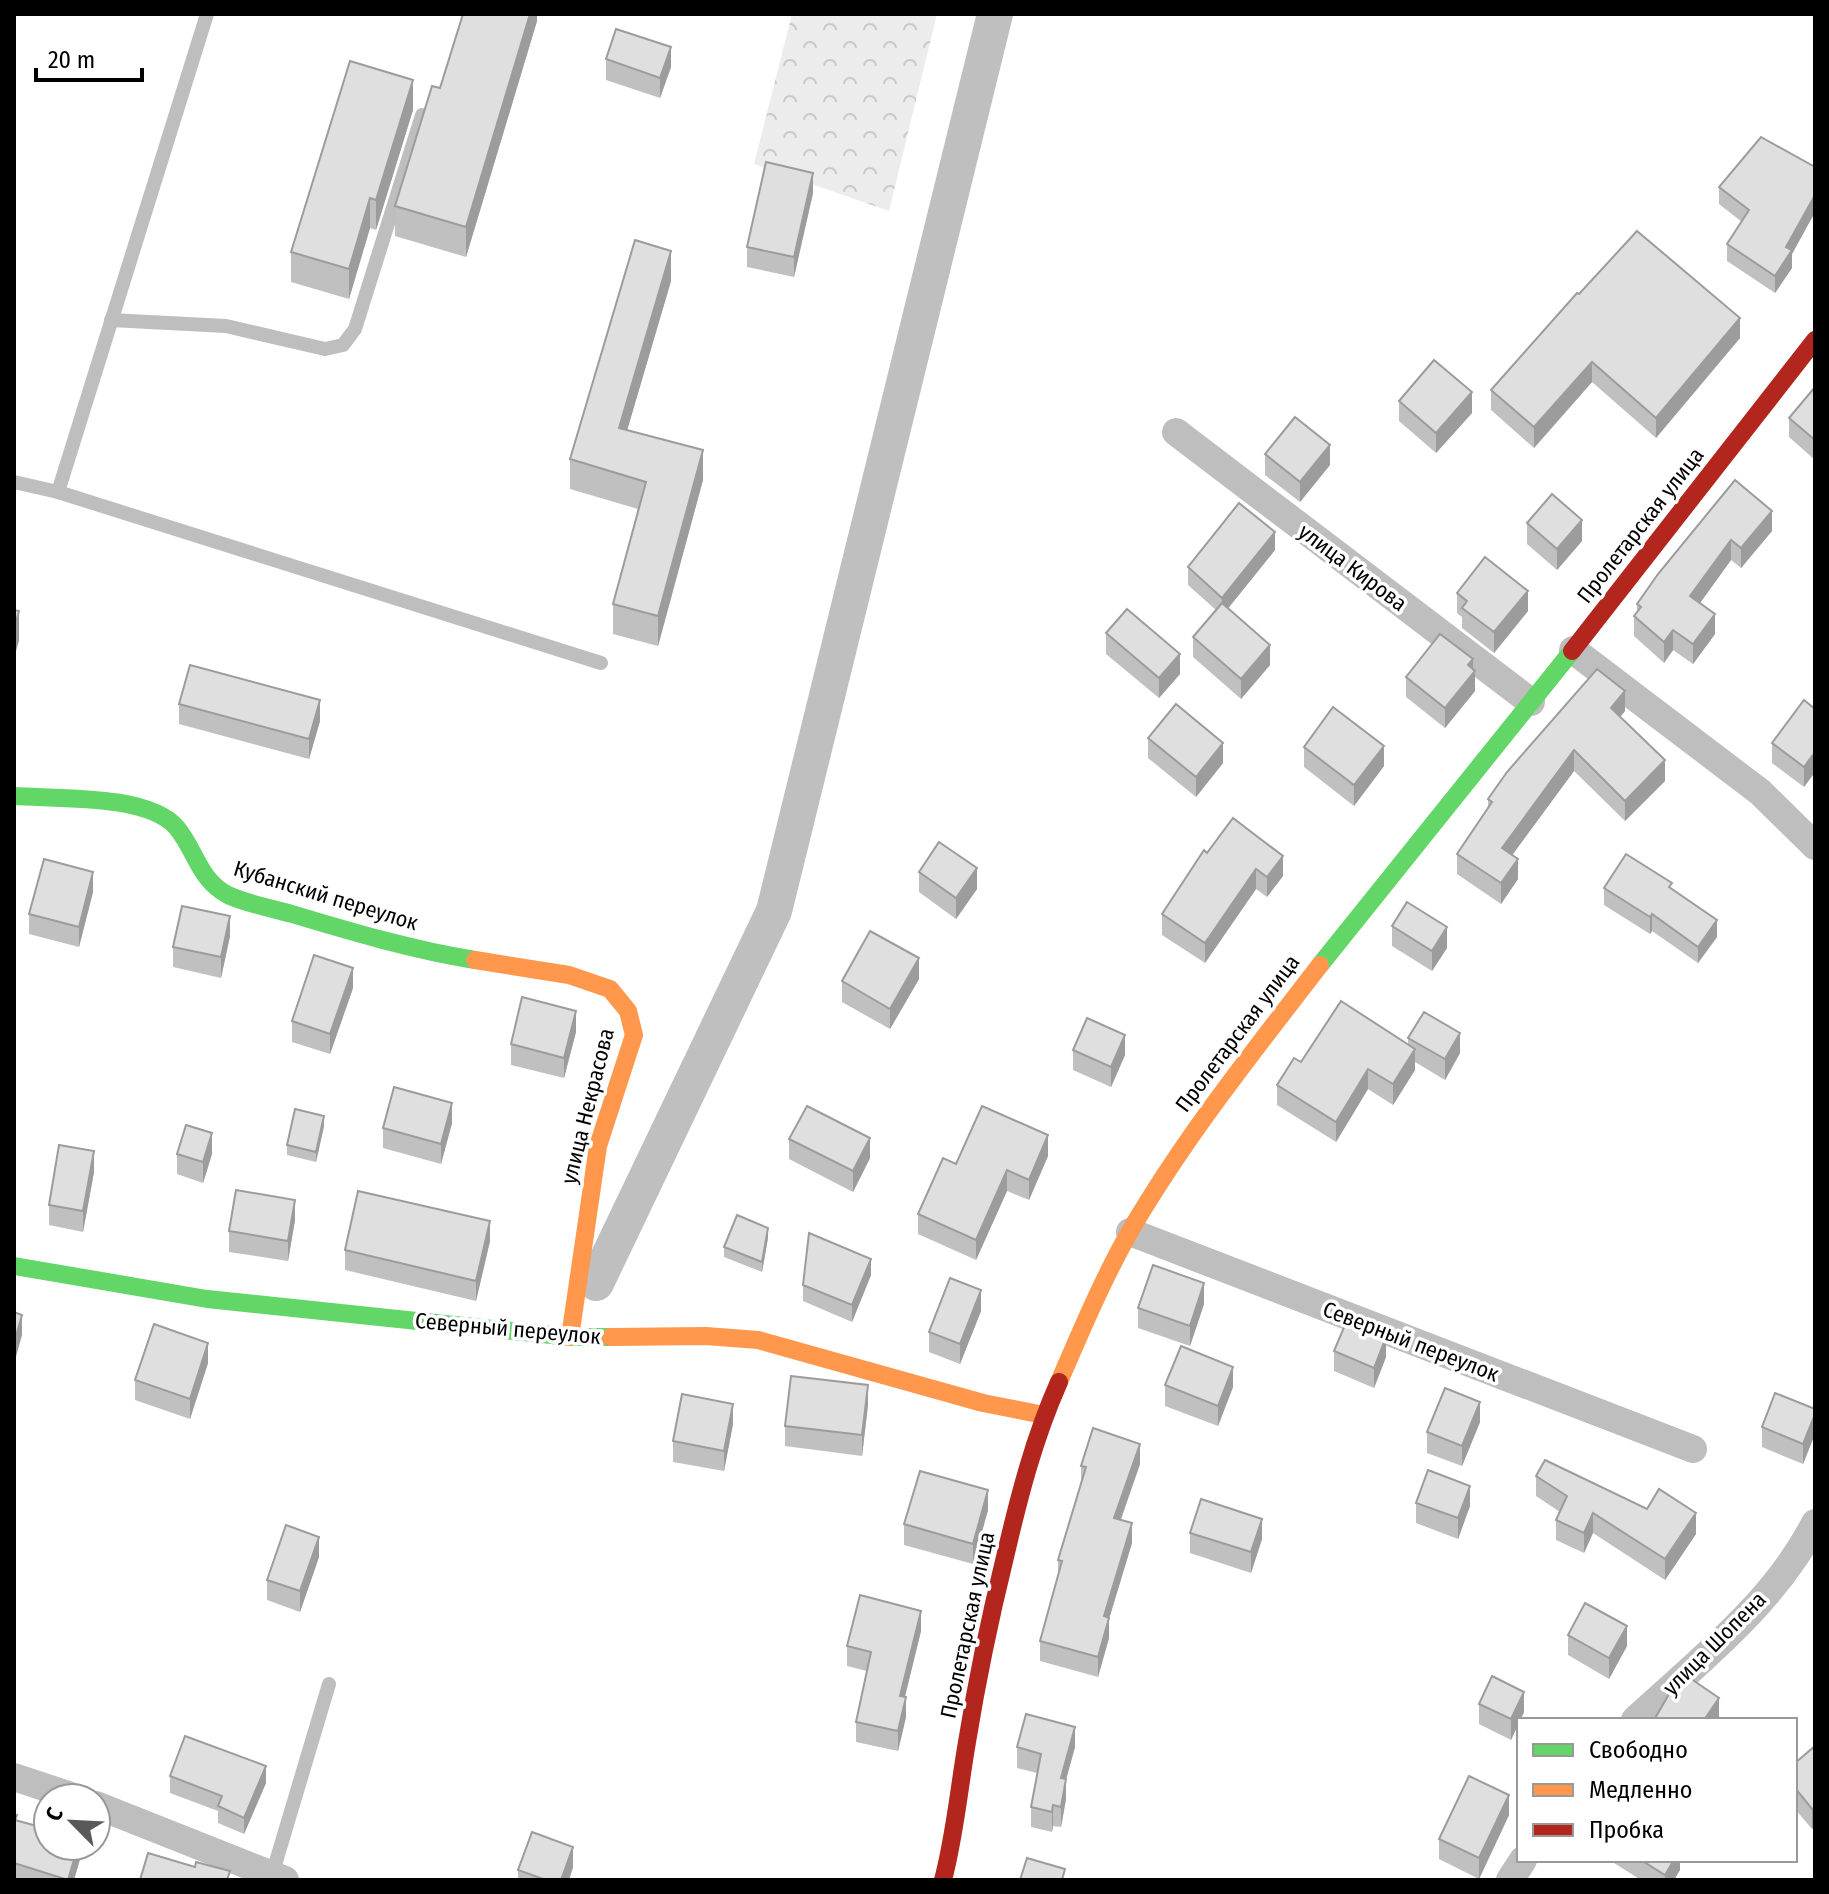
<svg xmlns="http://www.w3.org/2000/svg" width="1829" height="1894" viewBox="0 0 1829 1894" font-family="'Fira Sans Condensed',sans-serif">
  <defs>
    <pattern id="forest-crowns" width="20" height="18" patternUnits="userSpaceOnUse" patternTransform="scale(2)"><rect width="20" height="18" fill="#ececec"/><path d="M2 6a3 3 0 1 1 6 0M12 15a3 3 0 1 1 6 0" fill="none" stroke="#c9c9c9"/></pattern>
  </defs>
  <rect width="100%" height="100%" fill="#fff"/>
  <!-- forest -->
  <path fill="url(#forest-crowns)" d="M792,14H937L889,211L754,164Z"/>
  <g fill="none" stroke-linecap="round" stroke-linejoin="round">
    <!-- canal -->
    <path stroke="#bfbfbf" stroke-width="36" d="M596,1283L774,911L995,14"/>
    <!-- lane -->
    <g stroke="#bebebe" stroke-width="14">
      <path d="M111,320L226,326L325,349L343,345L355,329L422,115"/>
      <path d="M14,482L58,492L601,663"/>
      <path d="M58,492L207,14"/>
      <path d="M272,1875L329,1684"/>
    </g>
    <!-- street -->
    <g stroke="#bebebe" stroke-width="28">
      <path d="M1176,432L1531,702"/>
      <path d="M1573,650L1760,792L1815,846"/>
      <path d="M1130,1232L1693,1449"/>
      <path d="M1635,1720C1699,1661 1775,1602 1815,1523"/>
      <path d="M14,1777L77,1798"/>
      <path d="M96,1805L285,1880"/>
      <path d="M1510,1880L1523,1860"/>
    </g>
    <!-- fast -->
    <g stroke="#63d668" stroke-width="18">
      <path d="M14,796C57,799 149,794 177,828C196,851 199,880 228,895C247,904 272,908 292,914C352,932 413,950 475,960"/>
      <path d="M1320,965L1572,651"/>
      <path d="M14,1266L207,1299L570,1337H610"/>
    </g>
    <!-- slow -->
    <g stroke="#ff974d" stroke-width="18">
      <path d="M475,960L569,975L610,989L628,1011L634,1035L598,1146L570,1337"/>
      <path d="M610,1337L706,1336L758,1340L983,1403L1044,1415"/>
      <path d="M1059,1382C1081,1331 1102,1281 1129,1233C1184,1138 1253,1052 1320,965"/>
    </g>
    <!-- jam -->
    <g stroke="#b3261e" stroke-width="18">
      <path d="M1572,651L1815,340"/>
      <path d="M943,1880C955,1835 959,1788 967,1742C977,1680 990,1618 1005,1557C1019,1497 1034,1438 1059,1382"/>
    </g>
  </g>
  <!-- wall -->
  <g fill="#c0c0c0">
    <path d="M537,14V21L466,257L395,236V206L440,88Z"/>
    <path d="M606,59L671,67L660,98L606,80Z"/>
    <path d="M413,110L376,230L370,228L349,299L291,282V252Z"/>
    <path d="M1815,167V212L1792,254V268L1775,293L1727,261V244L1742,222L1719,204V187Z"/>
    <path d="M813,193L794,277L747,267V247Z"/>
    <path d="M671,281L627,430L703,480L658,646L613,634V604L638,509L570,489V459Z"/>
    <path d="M1579,294L1740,338L1656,438L1592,382L1534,448L1491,410V390Z"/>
    <path d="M1815,387V460L1789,437V418Z"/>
    <path d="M1399,401L1472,413L1436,453L1399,421Z"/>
    <path d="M1265,454L1330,465L1300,502L1265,475Z"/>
    <path d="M1735,480L1772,531L1741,568L1731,560L1700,603L1715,634L1693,664L1673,650L1664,663L1634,636V616L1637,612V604Z"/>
    <path d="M1527,523L1582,541L1557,570L1527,544Z"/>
    <path d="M1275,550L1228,608L1270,665L1241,699L1193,657V637L1216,610L1188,585V567Z"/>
    <path d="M1457,593L1528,611L1494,653L1462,628V617L1457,613Z"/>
    <path d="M1106,633L1180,674L1159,698L1106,654Z"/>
    <path d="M1473,669L1475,691L1445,728L1406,697V677Z"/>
    <path d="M179,704L320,721L309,759L179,724Z"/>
    <path d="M1815,709V772L1804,787L1772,763V743Z"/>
    <path d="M1625,711L1620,717L1665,781L1625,821L1574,771L1512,855L1518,879L1501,904L1457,874V854L1488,808V799Z"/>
    <path d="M1148,738L1223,763L1196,797L1148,758Z"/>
    <path d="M1304,747L1384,766L1354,806L1304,767Z"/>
    <path d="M1207,853L1283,876L1267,897L1256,889L1205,963L1162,935V914Z"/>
    <path d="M919,872L977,889L956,919L919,892Z"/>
    <path d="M1604,888L1672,889L1717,937L1698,963L1652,931L1650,934L1604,905Z"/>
    <path d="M93,892L79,947L29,934V914Z"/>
    <path d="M1392,926L1447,948L1432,971L1392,946Z"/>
    <path d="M230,936L221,978L173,967V947Z"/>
    <path d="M919,979L890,1029L842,1002V981Z"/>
    <path d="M353,988L330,1054L292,1042V1021Z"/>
    <path d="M576,1032L564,1078L511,1065V1044Z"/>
    <path d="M1408,1038L1460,1053L1445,1080L1415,1062V1070L1393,1105L1368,1089L1336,1142L1277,1105V1085L1301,1062L1408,1045Z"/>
    <path d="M1073,1050L1125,1055L1111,1087L1073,1070Z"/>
    <path d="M452,1123L441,1164L383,1148V1128Z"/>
    <path d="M324,1126L316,1162L287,1155V1145Z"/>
    <path d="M789,1139L870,1158L853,1192L789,1159Z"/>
    <path d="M177,1154H212L203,1183L177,1174Z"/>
    <path d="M1048,1156L1029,1200L1007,1191L976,1260L918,1234V1214L956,1164Z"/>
    <path d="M94,1172L83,1232L49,1225V1205Z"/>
    <path d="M295,1220L288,1261L229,1252V1231Z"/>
    <path d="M768,1238L762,1272L724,1257V1247Z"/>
    <path d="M490,1241L476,1301L345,1270V1250Z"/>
    <path d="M871,1275L852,1322L803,1301V1285Z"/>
    <path d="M1204,1304L1190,1346L1138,1328V1308Z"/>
    <path d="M981,1311L960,1364L929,1352V1332Z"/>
    <path d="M1334,1351L1386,1357L1374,1388L1334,1371Z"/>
    <path d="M208,1363L190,1419L135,1400V1380Z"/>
    <path d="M1165,1385L1233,1387L1218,1426L1165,1406Z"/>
    <path d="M868,1405L862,1456L785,1446V1426Z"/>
    <path d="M1815,1409V1434L1803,1464L1762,1447V1427Z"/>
    <path d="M1480,1422L1462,1466L1427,1453V1432Z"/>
    <path d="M733,1424L724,1471L673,1462V1441Z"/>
    <path d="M1140,1464L1121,1520L1132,1543L1109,1619V1638L1098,1677L1040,1661V1641L1058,1577V1560L1081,1485V1466Z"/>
    <path d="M1536,1476L1696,1534L1665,1580L1593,1533L1584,1553L1556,1540V1520L1560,1512L1536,1496Z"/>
    <path d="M1416,1503L1470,1506L1458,1539L1416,1523Z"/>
    <path d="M988,1510L973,1564L904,1545V1524Z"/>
    <path d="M1190,1533L1262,1539L1251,1573L1190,1553Z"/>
    <path d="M319,1557L300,1612L267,1600V1580Z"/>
    <path d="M921,1631L905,1697L906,1717L898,1751L856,1742V1722L867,1671L847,1666V1646Z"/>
    <path d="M1568,1635L1627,1646L1609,1679L1568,1655Z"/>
    <path d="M1479,1704L1524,1712L1511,1740L1479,1724Z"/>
    <path d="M1815,1746L1812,1829L1795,1809V1763Z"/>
    <path d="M1017,1747H1075L1066,1779V1799L1061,1827L1053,1826L1052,1832L1031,1827V1807L1037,1773L1017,1768Z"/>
    <path d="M170,1776L266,1783L244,1834L218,1823V1811L170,1793Z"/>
    <path d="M14,1814L17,1820L80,1846V1859L74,1880H14Z"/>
    <path d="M1509,1815L1479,1879L1439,1859V1839Z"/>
    <path d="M1614,1860H1680V1870L1674,1880H1641L1614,1863Z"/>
    <path d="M573,1867L569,1880H518V1870Z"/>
  </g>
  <!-- shaded-wall -->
  <g fill="#9c9c9c">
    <path d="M530,14H537V21L466,257V227Z"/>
    <path d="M671,47V67L660,98V78Z"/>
    <path d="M413,80V110L376,230V200Z"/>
    <path d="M813,173V193L794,277V257Z"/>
    <path d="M1815,195V212L1792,254V268L1775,293V276L1786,247Z"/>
    <path d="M370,198V228L349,299V269Z"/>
    <path d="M671,251V281L619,458V428Z"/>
    <path d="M1740,318V338L1656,438V418Z"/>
    <path d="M1592,362V382L1534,448V427Z"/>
    <path d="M1472,392V413L1436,453V433Z"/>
    <path d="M1330,445V465L1300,502V482Z"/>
    <path d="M703,450V480L658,646V616Z"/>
    <path d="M1772,511V531L1741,568V548Z"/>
    <path d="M1582,520V541L1557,570V549Z"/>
    <path d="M1275,532V550L1222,616V598Z"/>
    <path d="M1731,540V560L1690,617V596Z"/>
    <path d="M1528,591V611L1494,653V632Z"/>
    <path d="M19,611V641L14,658V628Z"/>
    <path d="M1715,614V634L1693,664V644Z"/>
    <path d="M1673,630V650L1664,663V642Z"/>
    <path d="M1270,645V665L1241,699V679Z"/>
    <path d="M1180,654V674L1159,698V678Z"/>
    <path d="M1473,659V673L1475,671V691L1445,728V708L1468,665Z"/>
    <path d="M1625,691V711L1611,728V708Z"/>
    <path d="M320,700V721L309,759V739Z"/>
    <path d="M1223,743V763L1196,797V777Z"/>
    <path d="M1384,746V766L1354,806V785Z"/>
    <path d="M1574,750V771L1502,869V848Z"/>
    <path d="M1815,752V772L1804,787V767Z"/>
    <path d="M1665,760V781L1625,821V801Z"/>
    <path d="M1283,856V876L1267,897V877Z"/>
    <path d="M1518,859V879L1501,904V883Z"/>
    <path d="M977,868V889L956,919V898Z"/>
    <path d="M1256,869V889L1205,963V943Z"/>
    <path d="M93,872V892L79,947V927Z"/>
    <path d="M1652,914V931L1650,934V917Z"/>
    <path d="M230,916V936L221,978V957Z"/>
    <path d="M1717,920V937L1698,963V947Z"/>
    <path d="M1447,927V948L1432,971V951Z"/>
    <path d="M919,958V979L890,1029V1009Z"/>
    <path d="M353,968V988L330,1054V1034Z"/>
    <path d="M576,1011V1032L564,1078V1058Z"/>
    <path d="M1460,1033V1053L1445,1080V1059Z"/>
    <path d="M1125,1035V1055L1111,1087V1067Z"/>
    <path d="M1415,1049V1070L1393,1105V1084Z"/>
    <path d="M1368,1069V1089L1336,1142V1122Z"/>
    <path d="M452,1103V1123L441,1164V1144Z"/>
    <path d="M324,1116V1126L316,1162V1152Z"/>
    <path d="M212,1133V1154L203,1183V1162Z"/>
    <path d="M1048,1135V1156L1029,1200V1180Z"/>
    <path d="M870,1138V1158L853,1192V1171Z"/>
    <path d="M94,1151V1172L83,1232V1211Z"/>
    <path d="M1007,1170V1191L976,1260V1240Z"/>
    <path d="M295,1200V1220L288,1261V1241Z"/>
    <path d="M490,1221V1241L476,1301V1281Z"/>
    <path d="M768,1228V1238L762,1272V1262Z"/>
    <path d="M871,1259V1275L852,1322V1305Z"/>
    <path d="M1204,1283V1304L1190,1346V1326Z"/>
    <path d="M981,1290V1311L960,1364V1344Z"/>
    <path d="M22,1315V1335L14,1364V1343Z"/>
    <path d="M1386,1337V1357L1374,1388V1368Z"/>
    <path d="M208,1343V1363L190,1419V1399Z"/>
    <path d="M1233,1367V1387L1218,1426V1406Z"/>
    <path d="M868,1385V1405L862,1456V1435Z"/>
    <path d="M1480,1402V1422L1462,1466V1446Z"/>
    <path d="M733,1404V1424L724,1471V1451Z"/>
    <path d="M1815,1414V1434L1803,1464V1444Z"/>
    <path d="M1140,1444V1464L1114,1538V1518Z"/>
    <path d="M1470,1486V1506L1458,1539V1518Z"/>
    <path d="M988,1490V1510L973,1564V1544Z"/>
    <path d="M1593,1513V1533L1584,1553V1533Z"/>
    <path d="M1696,1513V1534L1665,1580V1559Z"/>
    <path d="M1262,1519V1539L1251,1573V1552Z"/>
    <path d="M1132,1523V1543L1109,1619V1638L1098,1677V1657L1104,1616Z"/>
    <path d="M319,1537V1557L300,1612V1591Z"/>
    <path d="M921,1611V1631L900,1716V1696Z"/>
    <path d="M1627,1626V1646L1609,1679V1658Z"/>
    <path d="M1524,1692V1712L1511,1740V1719Z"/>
    <path d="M906,1697V1717L898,1751V1731Z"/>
    <path d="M1719,1698V1718L1717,1720H1704Z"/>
    <path d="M1075,1727V1747L1061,1798V1778Z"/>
    <path d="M266,1766V1783L244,1834V1818Z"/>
    <path d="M1066,1779V1799L1061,1827V1807Z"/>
    <path d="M1509,1795V1815L1479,1879V1858Z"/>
    <path d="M1053,1805V1826L1052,1832V1812Z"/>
    <path d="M1815,1807V1827L1812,1829V1809Z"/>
    <path d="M78,1846H80V1859L74,1880H68Z"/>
    <path d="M573,1847V1867L569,1880H561Z"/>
    <path d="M1674,1860H1680V1870L1674,1880H1665V1875Z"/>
  </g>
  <!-- building -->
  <g fill="#dfdfdf" stroke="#9c9c9c" stroke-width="2">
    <path d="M463,14H530L466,227L395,206L432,86L440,88Z"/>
    <path d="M616,29L671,47L660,78L606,59Z"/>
    <path d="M350,61L413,80L376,200L370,198L349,269L291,252Z"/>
    <path d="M1761,137L1815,167V195L1786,247L1792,250L1775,276L1727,244L1749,210L1719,187Z"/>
    <path d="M766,162L813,173L794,257L747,247Z"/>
    <path d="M1637,231L1740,318L1656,418L1592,362L1534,427L1491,390L1577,293L1579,294Z"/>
    <path d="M635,240L671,251L619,428L703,450L658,616L613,604L646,482L570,459Z"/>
    <path d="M1434,360L1472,392L1436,433L1399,401Z"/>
    <path d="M1815,387V440L1789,418Z"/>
    <path d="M1295,417L1330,445L1300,482L1265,454Z"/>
    <path d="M1735,480L1772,511L1741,548L1731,540L1690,596L1715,614L1693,644L1673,630L1664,642L1634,616L1641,607L1637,604L1658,574Z"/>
    <path d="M1552,494L1582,520L1557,549L1527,523Z"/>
    <path d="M1239,503L1275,532L1222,598L1188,567Z"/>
    <path d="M1485,557L1528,591L1494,632L1462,608L1467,601L1457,593Z"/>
    <path d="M1222,603L1270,645L1241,679L1193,637Z"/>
    <path d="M1127,609L1180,654L1159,678L1106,633Z"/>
    <path d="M14,610L19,611L14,628Z"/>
    <path d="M1440,634L1473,659L1468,665L1475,671L1445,708L1406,677Z"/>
    <path d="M190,665L320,700L309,739L179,704Z"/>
    <path d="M1597,669L1625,691L1611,708L1665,760L1625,801L1574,750L1502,848L1518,859L1501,883L1457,854L1492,802L1488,799L1507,772Z"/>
    <path d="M1804,700L1815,709V752L1804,767L1772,743Z"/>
    <path d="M1176,704L1223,743L1196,777L1148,738Z"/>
    <path d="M1333,707L1384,746L1354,785L1304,747Z"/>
    <path d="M1233,818L1283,856L1267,877L1256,869L1205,943L1162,914L1204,850L1207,853Z"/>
    <path d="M939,842L977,868L956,898L919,872Z"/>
    <path d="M1626,854L1672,883L1669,887L1717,920L1698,947L1652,914L1650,917L1604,888Z"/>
    <path d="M44,859L93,872L79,927L29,914Z"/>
    <path d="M1407,902L1447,927L1432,951L1392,926Z"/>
    <path d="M182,906L230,916L221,957L173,947Z"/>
    <path d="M870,931L919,958L890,1009L842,981Z"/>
    <path d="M314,955L353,968L330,1034L292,1021Z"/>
    <path d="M522,997L576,1011L564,1058L511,1044Z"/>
    <path d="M1341,1001L1415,1049L1393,1084L1368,1069L1336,1122L1277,1085L1294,1058L1301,1062Z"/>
    <path d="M1424,1012L1460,1033L1445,1059L1408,1038Z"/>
    <path d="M1087,1018L1125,1035L1111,1067L1073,1050Z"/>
    <path d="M394,1087L452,1103L441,1144L383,1128Z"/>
    <path d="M807,1106L870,1138L853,1171L789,1139Z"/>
    <path d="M982,1106L1048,1135L1029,1180L1007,1170L976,1240L918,1214L943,1158L956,1164Z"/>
    <path d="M295,1109L324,1116L316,1152L287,1145Z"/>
    <path d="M186,1125L212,1133L203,1162L177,1154Z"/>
    <path d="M59,1145L94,1151L83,1211L49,1205Z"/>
    <path d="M236,1190L295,1200L288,1241L229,1231Z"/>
    <path d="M358,1191L490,1221L476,1281L345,1250Z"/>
    <path d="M737,1215L768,1228L762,1262L724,1247Z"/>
    <path d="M809,1233L871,1259L852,1305L803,1285Z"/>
    <path d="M1153,1265L1204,1283L1190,1326L1138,1308Z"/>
    <path d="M950,1278L981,1290L960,1344L929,1332Z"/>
    <path d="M14,1312L22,1315L14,1343Z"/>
    <path d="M1347,1320L1386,1337L1374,1368L1334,1351Z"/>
    <path d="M154,1324L208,1343L190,1399L135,1380Z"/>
    <path d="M1181,1346L1233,1367L1218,1406L1165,1385Z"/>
    <path d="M791,1376L868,1385L862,1435L785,1426Z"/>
    <path d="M1445,1388L1480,1402L1462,1446L1427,1432Z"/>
    <path d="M1775,1393L1815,1409V1414L1803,1444L1762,1427Z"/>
    <path d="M682,1394L733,1404L724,1451L673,1441Z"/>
    <path d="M1093,1428L1140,1444L1114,1518L1132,1523L1104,1616L1109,1618L1098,1657L1040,1641L1062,1561L1058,1560L1086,1467L1081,1466Z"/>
    <path d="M1545,1460L1647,1509L1659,1489L1696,1513L1665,1559L1593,1513L1584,1533L1556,1520L1567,1496L1536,1476Z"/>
    <path d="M1428,1470L1470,1486L1458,1518L1416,1503Z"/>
    <path d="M920,1471L988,1490L973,1544L904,1524Z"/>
    <path d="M1201,1499L1262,1519L1251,1552L1190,1533Z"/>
    <path d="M286,1525L319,1537L300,1591L267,1580Z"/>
    <path d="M860,1595L921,1611L900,1696L906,1697L898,1731L856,1722L871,1652L847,1646Z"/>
    <path d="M1585,1603L1627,1626L1609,1658L1568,1635Z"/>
    <path d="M1492,1676L1524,1692L1511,1719L1479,1704Z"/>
    <path d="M1687,1676L1719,1698L1704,1720H1654L1672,1689Z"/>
    <path d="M1026,1714L1075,1727L1061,1778L1066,1779L1061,1807L1053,1805L1052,1812L1031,1807L1041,1754L1017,1747Z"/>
    <path d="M185,1736L266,1766L244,1818L218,1806L222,1796L170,1776Z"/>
    <path d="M1815,1746V1807L1812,1809L1795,1788V1763Z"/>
    <path d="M1469,1776L1509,1795L1479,1858L1439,1839Z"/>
    <path d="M14,1814L17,1815L15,1820L48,1829V1846H78L68,1880L14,1863Z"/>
    <path d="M532,1832L573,1847L561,1880H546L518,1870Z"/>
    <path d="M148,1853L195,1867L196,1862L230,1871L227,1880H140Z"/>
    <path d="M1027,1858L1065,1869L1062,1880H1020Z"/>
    <path d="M1641,1860H1674L1665,1875Z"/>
  </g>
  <g text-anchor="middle" stroke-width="7" stroke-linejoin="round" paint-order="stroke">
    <!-- street labels -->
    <g font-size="22" fill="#000" stroke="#fff">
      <text transform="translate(1640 525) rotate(-52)" y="8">Пролетарская улица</text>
      <text transform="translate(1353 567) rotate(37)" y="8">улица Кирова</text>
      <text transform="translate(326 895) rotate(17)" y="8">Кубанский переулок</text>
      <text transform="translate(1237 1033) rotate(-53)" y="8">Пролетарская улица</text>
      <text transform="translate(587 1106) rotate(-76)" y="8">улица Некрасова</text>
      <text transform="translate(508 1328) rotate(5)" y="8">Северный переулок</text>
      <text transform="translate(1411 1341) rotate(21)" y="8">Северный переулок</text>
      <text transform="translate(967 1625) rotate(-78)" y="8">Пролетарская улица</text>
      <text transform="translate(1714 1643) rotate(-45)" y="8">улица Шопена</text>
    </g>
  </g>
  <!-- border -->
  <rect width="1829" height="1894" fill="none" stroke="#000000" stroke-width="32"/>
  <!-- legend -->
  <rect x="1517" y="1718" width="280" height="144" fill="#ffffff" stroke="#999999" stroke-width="2"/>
  <rect x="1533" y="1744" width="40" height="12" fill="#63d668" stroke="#999999" stroke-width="2"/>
  <text x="1589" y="1758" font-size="24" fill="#000000">Свободно</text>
  <rect x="1533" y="1784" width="40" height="12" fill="#ff974d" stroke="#999999" stroke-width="2"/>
  <text x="1589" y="1798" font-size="24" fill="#000000">Медленно</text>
  <rect x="1533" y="1824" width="40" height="12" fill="#b3261e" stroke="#999999" stroke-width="2"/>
  <text x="1589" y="1838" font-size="24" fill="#000000">Пробка</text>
  <!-- north arrow -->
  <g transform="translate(72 1822) rotate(294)"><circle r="38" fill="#ffffff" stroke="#999999" stroke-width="2"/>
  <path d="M0-6L14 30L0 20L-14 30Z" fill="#595959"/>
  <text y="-12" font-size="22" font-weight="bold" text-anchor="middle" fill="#000000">С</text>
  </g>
  <!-- scale -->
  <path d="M36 68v12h106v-12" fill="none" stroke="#000000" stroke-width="4"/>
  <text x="48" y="68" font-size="24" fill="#000000" stroke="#ffffff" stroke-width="6" paint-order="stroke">20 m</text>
</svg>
